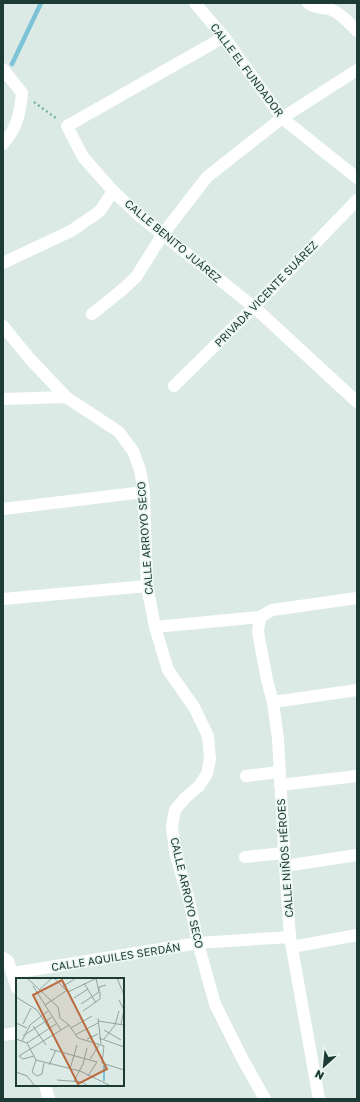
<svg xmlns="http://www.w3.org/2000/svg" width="360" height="1102" viewBox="0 0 360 1102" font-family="'Golos Text',sans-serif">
  <rect width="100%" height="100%" fill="#dceae5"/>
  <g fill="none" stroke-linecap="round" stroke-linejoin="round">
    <!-- stream -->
    <path stroke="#7cc3d7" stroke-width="4.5" d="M12,64L41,3"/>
    <!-- path -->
    <path stroke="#78b2a3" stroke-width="2.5" stroke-dasharray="2 3" stroke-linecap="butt" d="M34,102L57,119"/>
    <!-- minor -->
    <g stroke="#fff" stroke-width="12">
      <path d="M195,3L224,37L282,118L357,178"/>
      <path d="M308,3C316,9 321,7 329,9C340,12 349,23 357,31"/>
      <path d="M224,37L67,126L83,157L113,191L141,217L254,307L357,402"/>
      <path d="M3,69L22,93C20,114 17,128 3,144"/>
      <path d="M3,263L71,231L100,211L113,191"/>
      <path d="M92,314L122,290L136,277L163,234L207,177L282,118L357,70"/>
      <path d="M3,326L30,359L66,397L119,432L133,451L140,470L144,492L147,586L155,627L168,670L194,707L208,736L210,759L207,774L199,786L185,798L175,810L172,826L175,852L189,900L198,943L215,1004L242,1058L265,1099"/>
      <path d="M174,386L254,307L357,200"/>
      <path d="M3,399L66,397"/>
      <path d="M3,509L144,492"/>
      <path d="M3,599L147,586"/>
      <path d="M260,617L258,632L267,680L273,702L278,739L285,866L290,937L319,1099"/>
      <path d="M155,627L260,617L272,610L357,598"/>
      <path d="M273,702L357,690"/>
      <path d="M246,776L279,772"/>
      <path d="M280,785L357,776"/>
      <path d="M245,857L284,853"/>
      <path d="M285,866L357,855"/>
      <path d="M292,947L357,935"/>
      <path d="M3,958L8,961L17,988"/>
      <path d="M13,973L198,943L290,937"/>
      <path d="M3,1035L17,1033"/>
      <path d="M45,1085L49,1099"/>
    </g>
  </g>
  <g text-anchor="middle" stroke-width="3.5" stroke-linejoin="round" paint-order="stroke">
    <!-- street labels -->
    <g font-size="11" fill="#1c3b34" stroke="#ecf7f2">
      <text transform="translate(247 70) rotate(53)" y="4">CALLE EL FUNDADOR</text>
      <text transform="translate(173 241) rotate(40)" y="4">CALLE BENITO JUÁREZ</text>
      <text transform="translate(266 294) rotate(-46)" y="4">PRIVADA VICENTE SUÁREZ</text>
      <text transform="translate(145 538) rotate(-94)" y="4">CALLE ARROYO SECO</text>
      <text transform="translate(285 858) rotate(-94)" y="4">CALLE NIÑOS HÉROES</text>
      <text transform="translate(187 893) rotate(77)" y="4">CALLE ARROYO SECO</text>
      <text transform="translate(116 957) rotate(-9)" y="4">CALLE AQUILES SERDÁN</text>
    </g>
  </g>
  <!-- overview -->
  <g transform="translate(16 978)">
    <rect width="108" height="108" fill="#dceae5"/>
    <path fill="none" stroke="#7cc3d7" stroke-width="2" d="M88,87V103"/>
    <path fill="none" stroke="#8fa49e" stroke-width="1" d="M11,0L42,29L44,40L53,47L62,60L88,68L86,85L108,92M38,0L52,14L81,0M80,0L83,14M101,0L108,17M68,5L80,25M17,8L45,52M46,9L60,0M23,12L36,0M83,14V9L90,7M0,19L21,32L38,58M58,20L72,11M103,22L108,32L105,46M65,26L83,14M29,27L50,13M67,33L84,21V14M82,40L85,66M82,43L108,47M0,45L11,50M7,46L15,30M17,48L30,67M55,50L76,38M88,52L105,62M59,57L82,45M7,58L36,39M83,60L108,69M0,61L11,65L20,82L64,93L95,108M71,61L82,56M88,61L99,47L103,33M6,63L14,47L32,33M11,65L40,46M34,71L81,84L72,98M3,78L53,47M3,78L7,81L18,78M74,81L83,67M20,82L16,94L21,98L26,96L28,85M33,87L40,72M54,91L61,67M0,94L11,98L19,108M41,102L66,104L72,108M58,103L67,86L71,70"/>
    <path fill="#bb6b40" fill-opacity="0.15" stroke="#bb6b40" stroke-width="2" d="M46,2L91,91L62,106L17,17Z"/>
    <rect width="108" height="108" fill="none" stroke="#1c3b34" stroke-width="2"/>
  </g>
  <!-- border -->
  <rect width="360" height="1102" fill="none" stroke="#1c3b34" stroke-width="8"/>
  <!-- north arrow -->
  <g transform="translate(324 1066) rotate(207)" stroke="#ecf7f2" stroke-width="3" paint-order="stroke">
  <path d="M0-3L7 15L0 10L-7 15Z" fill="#1c3b34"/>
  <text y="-6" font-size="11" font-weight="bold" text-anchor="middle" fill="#1c3b34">N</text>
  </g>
</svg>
